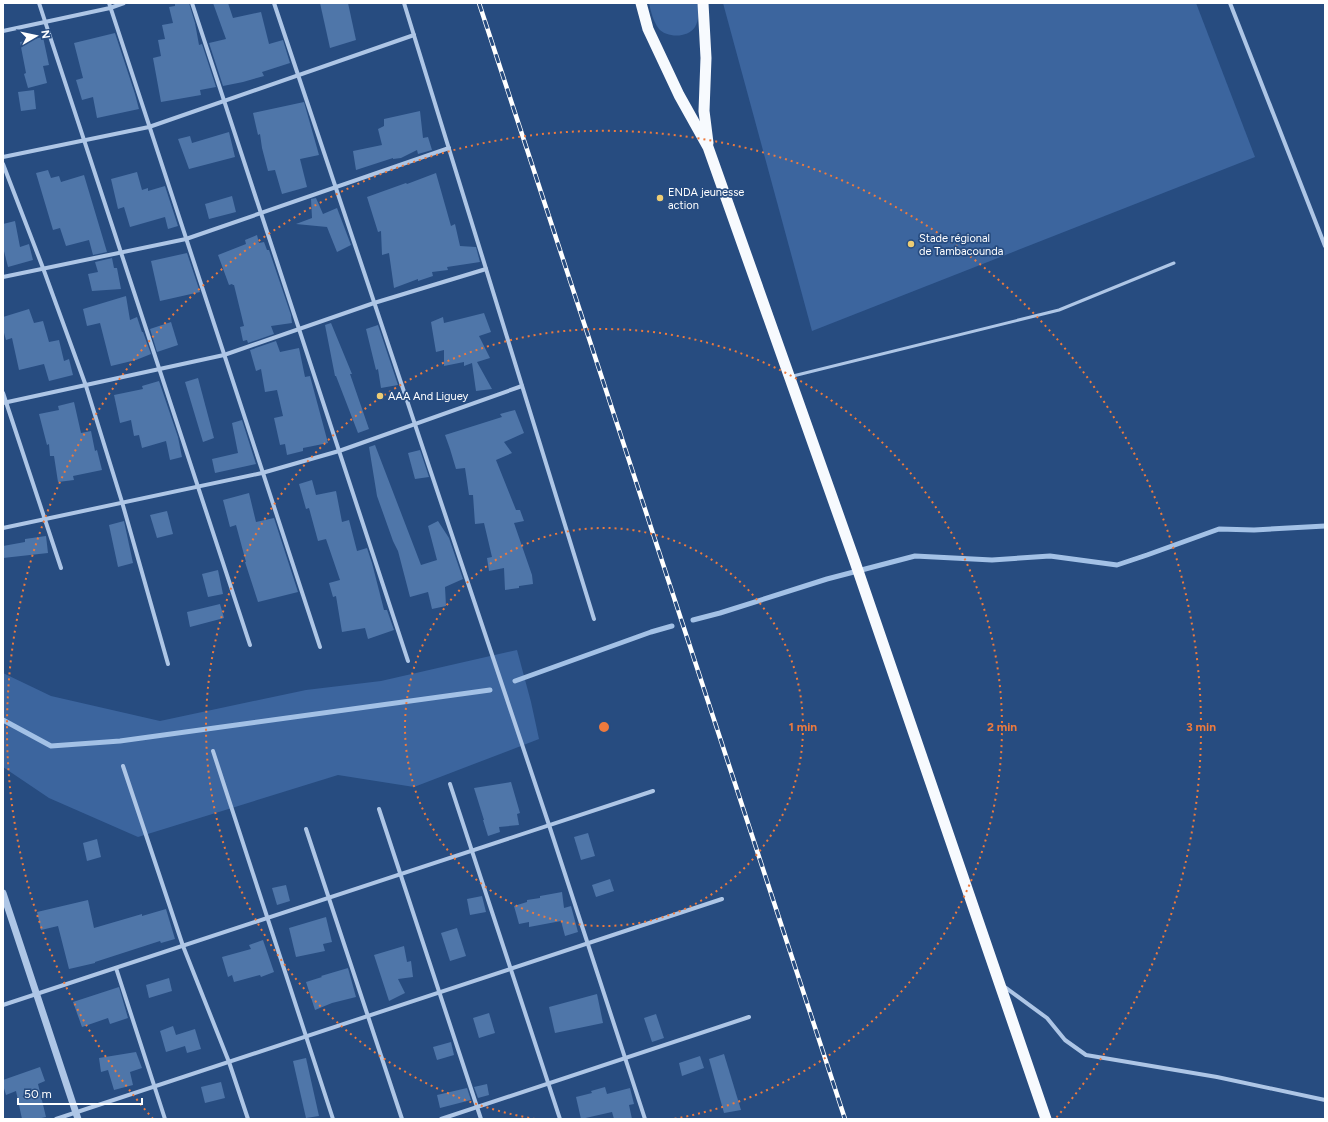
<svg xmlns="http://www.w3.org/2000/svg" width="1328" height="1122" viewBox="0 0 1328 1122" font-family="Figtree,sans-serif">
  <rect width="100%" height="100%" fill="#274c80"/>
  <!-- green -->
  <g fill="#3c659e">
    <path d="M649,3H698C699,11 699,20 695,27C688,38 667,38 659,29C653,21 651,12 649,3Z"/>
    <path d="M723,3H1196L1255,157L812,331Z"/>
    <path d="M517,650L531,702L539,739L414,787L338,775L138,837L49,798L3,767V673L51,696L160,721L306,690L381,681Z"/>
  </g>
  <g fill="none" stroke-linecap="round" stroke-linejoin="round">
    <!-- stream -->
    <g stroke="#a3c1e6" stroke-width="5">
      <path d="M693,620L720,613L827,579L915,556L992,560L1050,556L1117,565L1147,555L1219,529L1254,530L1325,526"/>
      <path d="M515,681L651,632L672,626"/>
      <path d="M3,720L51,746L120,741L490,690"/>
    </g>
  </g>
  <!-- building -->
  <g fill="#4f76a9">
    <path d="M175,3H189L195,23L199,45L202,44L216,87L200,90L201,95L161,102L153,58L161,56L158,40L165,39L162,25L173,23L169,7L175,6Z"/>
    <path d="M213,3H228L233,18L261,12L269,44L283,40L290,63L262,72L264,76L243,82L223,86L209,43L226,39Z"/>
    <path d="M320,3H348L356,40L330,48Z"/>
    <path d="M115,33L135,94L139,109L97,118L93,97L82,100L76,80L83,78L74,43Z"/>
    <path d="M43,37L49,65L43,66L47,83L28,88L24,74L26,73L20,42Z"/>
    <path d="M34,90L36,109L21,111L18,92Z"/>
    <path d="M304,102L319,155L300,159L307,187L282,194L275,170L268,171L262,148L260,134L258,135L253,113Z"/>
    <path d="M420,111L423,138L428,137L432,150L418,154L417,150L401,158L393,159V158L356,170L353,151L382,145L378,129L384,126V119Z"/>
    <path d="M229,132L235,157L189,169L178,139L190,136L192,143Z"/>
    <path d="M48,170L51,178L59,176L61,182L84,175L107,252L93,255L89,240L66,246L60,228L53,230L36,173Z"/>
    <path d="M137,172L142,190L148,188V191L165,186L178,226L168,229L165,217L130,227L124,207L118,209L111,179Z"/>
    <path d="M436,173L451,226L455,224L460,246L476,247L480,262L447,267L448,270L432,272L433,276L418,281V279L394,288L389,253L382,255L381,231L378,232L367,197L406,183L407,184Z"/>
    <path d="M232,196L236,212L209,219L205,204Z"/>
    <path d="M316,198L323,214L337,208L351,245L337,252L327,227L296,224L312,218L311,199Z"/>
    <path d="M15,221L20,247L29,244L33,260L8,267L3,247V224Z"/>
    <path d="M257,235L259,243L264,242L267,250H269L291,315L292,323L271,326L274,334L248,343L247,340L243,341L240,327L244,326L234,285H233L232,284L229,285L218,255L246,244L245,240Z"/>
    <path d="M187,253L200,292L160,301L151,261Z"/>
    <path d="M112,258L114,268H117L121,289L92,291L88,274L98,272L95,262Z"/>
    <path d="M126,296L130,320L137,317L142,332H143L151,354L136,360L111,366L100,323L87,326L83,309Z"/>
    <path d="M29,309L34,323L43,321L49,342L59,340L64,361L69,359L73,375L49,381L44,364L19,370L12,338L6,340L3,329V317Z"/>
    <path d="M484,313L491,332L479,336L490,358L477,362L492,389L476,391L472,363L464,366V362L444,366V350L436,352L431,322L443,317L444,323Z"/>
    <path d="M171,322L178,345L157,352L150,329Z"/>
    <path d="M331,323L352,374H350L369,429L358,433L336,376H335L325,325Z"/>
    <path d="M378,325L398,385L381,388L378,369L376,370L366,329Z"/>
    <path d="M276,341L280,352L299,348L305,377L310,376L328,443L303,448V451L287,455L285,444L280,445L274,418L283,416L277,390L265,392L261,369L256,371L250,350Z"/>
    <path d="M198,378L214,438L203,442L185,382Z"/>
    <path d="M159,381L178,437L182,457L170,460L166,441L142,448L139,435L134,436L131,420L120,423L114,395L143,389L142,386Z"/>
    <path d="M74,402L81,433L91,431L95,451L97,450L102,470L73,476L74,480L58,482L54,456H50L49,444L47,445L39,414L59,410L58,406Z"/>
    <path d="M515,410L524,433L504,442L512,453L496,460L516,510H520L524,521L514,523L532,575L533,584L519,586V588L505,590L504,568L489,571L487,558L492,557L484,523L475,524L473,495H469L465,468L456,469L450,449L445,435L502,417L500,414Z"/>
    <path d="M242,420L256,464L215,473L212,459L238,453L232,423Z"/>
    <path d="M375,445L421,565L437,560L428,526L438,521L449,538L463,579L445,587L446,606L432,609L428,592L410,597L398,551L393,541L377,496L369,447Z"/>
    <path d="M420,450L429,477L415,479L408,453Z"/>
    <path d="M312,480L316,495L336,491L342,522L349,520L357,551L367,548L372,563L384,610H387L394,630L368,639L365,628L342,632L336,596L333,597L329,583L340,580L326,539L318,541L309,508L306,509L299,484Z"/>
    <path d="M249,493L256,522L274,518L298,592L258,602L245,562H246L236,525L230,527L223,500Z"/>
    <path d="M167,511L173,534L157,538L150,515Z"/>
    <path d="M124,521L133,563L118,567L109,525Z"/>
    <path d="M46,536L48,553L3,558V546L25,542V539Z"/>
    <path d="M218,570L223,594L208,597L202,574Z"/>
    <path d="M220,604L224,618L190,627L187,612Z"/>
    <path d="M511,782L520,813L517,814L519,825L499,827L500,832L488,836L483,820H484L474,788Z"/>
    <path d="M588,833L595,856L581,860L574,837Z"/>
    <path d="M97,839L101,857L87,861L83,843Z"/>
    <path d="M610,879L614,891L596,897L592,885Z"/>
    <path d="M286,885L290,901L277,905L272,888Z"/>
    <path d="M562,892L564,908L571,906L578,932L565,936L561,921L529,927V922L519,924L514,906L527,902V900L540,898V896Z"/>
    <path d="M482,896L486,912L470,915L467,899Z"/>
    <path d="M88,900L94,928L142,914V916L166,909L175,939L161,943L160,941L95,962V963L69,969L58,926L41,930L37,912Z"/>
    <path d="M326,917L332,942L323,944L325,951L296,957L289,928Z"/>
    <path d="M457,928L466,956L450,961L441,933Z"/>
    <path d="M263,940L274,972L261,977L260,975L234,982L232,975L228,977L222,957L251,949L249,945Z"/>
    <path d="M404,946L407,962L411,961L413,977L398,979L405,993L389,1001L374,955Z"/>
    <path d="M348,968L356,997L332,1003L315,1010L306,982L322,977L321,976Z"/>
    <path d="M169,978L172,991L149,998L146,985Z"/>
    <path d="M119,987L128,1018L110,1024L108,1018L82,1027L73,1002Z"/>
    <path d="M597,994L603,1023L555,1033L549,1007Z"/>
    <path d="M489,1013L495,1033L479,1038L473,1018Z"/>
    <path d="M656,1014L664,1038L652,1042L644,1018Z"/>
    <path d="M173,1026L176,1035L195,1029L201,1049L187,1053L185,1046L166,1052L160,1031Z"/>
    <path d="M451,1042L454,1055L437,1060L433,1047Z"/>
    <path d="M136,1052L142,1068L130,1072L133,1085L114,1090L108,1070L101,1072L99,1058Z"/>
    <path d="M724,1054L741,1110L724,1113L709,1059Z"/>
    <path d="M700,1056L704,1068L682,1076L679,1063Z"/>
    <path d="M306,1058L319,1116L306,1118L293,1061Z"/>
    <path d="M40,1067L45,1081L38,1084L46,1117L37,1119H22L16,1091L6,1095L3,1085V1080Z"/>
    <path d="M221,1082L225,1098L205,1103L201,1087Z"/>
    <path d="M487,1084L489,1095L478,1098L474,1087Z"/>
    <path d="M605,1087L607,1094L630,1088L634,1104L629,1105L632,1119H614L612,1112L581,1119L576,1097L592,1093L591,1091Z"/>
    <path d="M467,1088L471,1100L440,1108L437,1095Z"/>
  </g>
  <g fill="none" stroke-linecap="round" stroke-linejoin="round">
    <!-- service -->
    <path stroke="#aec6e6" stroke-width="3" d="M793,376L1059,310L1174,263"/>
    <!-- minor -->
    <g stroke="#aec6e6" stroke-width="4">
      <path d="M39,3L250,645"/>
      <path d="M109,3L320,647"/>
      <path d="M192,3L408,661"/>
      <path d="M274,3L549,825L645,1119"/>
      <path d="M404,3L594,619"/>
      <path d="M1230,3L1325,246"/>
      <path d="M3,31L110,8L124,3"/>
      <path d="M3,157L149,127L414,35"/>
      <path d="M3,164L43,268L86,386L122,502L168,664"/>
      <path d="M3,277L186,239L449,148"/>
      <path d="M3,393L61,568"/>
      <path d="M3,403L224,355L374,303L486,269"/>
      <path d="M3,528L262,473L339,451L522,386"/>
      <path d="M213,751L333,1119"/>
      <path d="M123,766L183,946L229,1062L248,1119"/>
      <path d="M450,784L560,1119"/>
      <path d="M379,809L481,1119"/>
      <path d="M306,829L402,1119"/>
      <path d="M116,968L165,1119"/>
      <path d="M1002,985L1047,1018L1065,1040L1086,1055L1217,1077L1325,1100"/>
      <path d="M3,1005L653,791"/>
      <path d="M56,1119L722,899"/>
      <path d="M441,1119L749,1017"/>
    </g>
    <!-- tertiary -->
    <path stroke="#aec6e6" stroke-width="7" d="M3,893L78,1119"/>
    <!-- trunk -->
    <g stroke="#f7fafe" stroke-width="11">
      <path d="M641,3L648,29L679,95L708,147L854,559L1046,1119"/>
      <path d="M703,3L706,58L704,111L708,143"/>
    </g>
    <!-- rail casing -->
    <g stroke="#fff" stroke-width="4.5">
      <path id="rail" d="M479,3L845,1119"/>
    </g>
    <!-- rail -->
    <use href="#rail" stroke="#274c80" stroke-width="3" stroke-dasharray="9" stroke-linecap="butt"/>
  </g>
  <!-- distance rings -->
  <g fill="none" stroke="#ed7a3d" stroke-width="2" stroke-dasharray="2 4">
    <circle cx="604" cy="727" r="199"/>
    <path d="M535 1119A398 398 0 1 1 673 1119"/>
    <path d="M153 1119A597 597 0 1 1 1055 1119"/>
  </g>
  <!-- markers -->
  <g fill="#eecd74" stroke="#274c80" stroke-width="1.5">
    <circle cx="660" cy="198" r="4"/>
    <circle cx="911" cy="244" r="4"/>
    <circle cx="380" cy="396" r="4"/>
  </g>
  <g text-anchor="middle" stroke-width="3.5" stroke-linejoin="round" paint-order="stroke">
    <!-- poi labels -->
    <g font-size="11" fill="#fff" stroke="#274c80" text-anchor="start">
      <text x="668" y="196">ENDA jeunesse<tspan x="668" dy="13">action</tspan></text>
      <text x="919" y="242">Stade régional<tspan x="919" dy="13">de Tambacounda</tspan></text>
      <text x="388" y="400">AAA And Liguey</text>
    </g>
  </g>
  <circle cx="604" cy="727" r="6" fill="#ed7a3d" stroke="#274c80" stroke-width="2"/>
  <g font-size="12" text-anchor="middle" font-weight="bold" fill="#ed7a3d" stroke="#274c80" stroke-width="3.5" stroke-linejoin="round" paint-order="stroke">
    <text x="803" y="731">1 min</text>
    <text x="1002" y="731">2 min</text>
    <text x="1201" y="731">3 min</text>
  </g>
  <!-- border -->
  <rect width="1328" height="1122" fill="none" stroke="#ffffff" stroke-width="8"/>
  <!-- north arrow -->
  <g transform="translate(36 36) rotate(81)" stroke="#274c80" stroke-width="3" paint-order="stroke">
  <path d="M0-3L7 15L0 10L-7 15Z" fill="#ffffff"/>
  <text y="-6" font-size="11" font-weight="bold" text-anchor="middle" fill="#ffffff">N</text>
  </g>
  <!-- scale -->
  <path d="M18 1098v6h124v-6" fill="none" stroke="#ffffff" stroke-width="2"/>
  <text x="24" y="1098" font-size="12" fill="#ffffff" stroke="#274c80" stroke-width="3" paint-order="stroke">50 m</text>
</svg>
